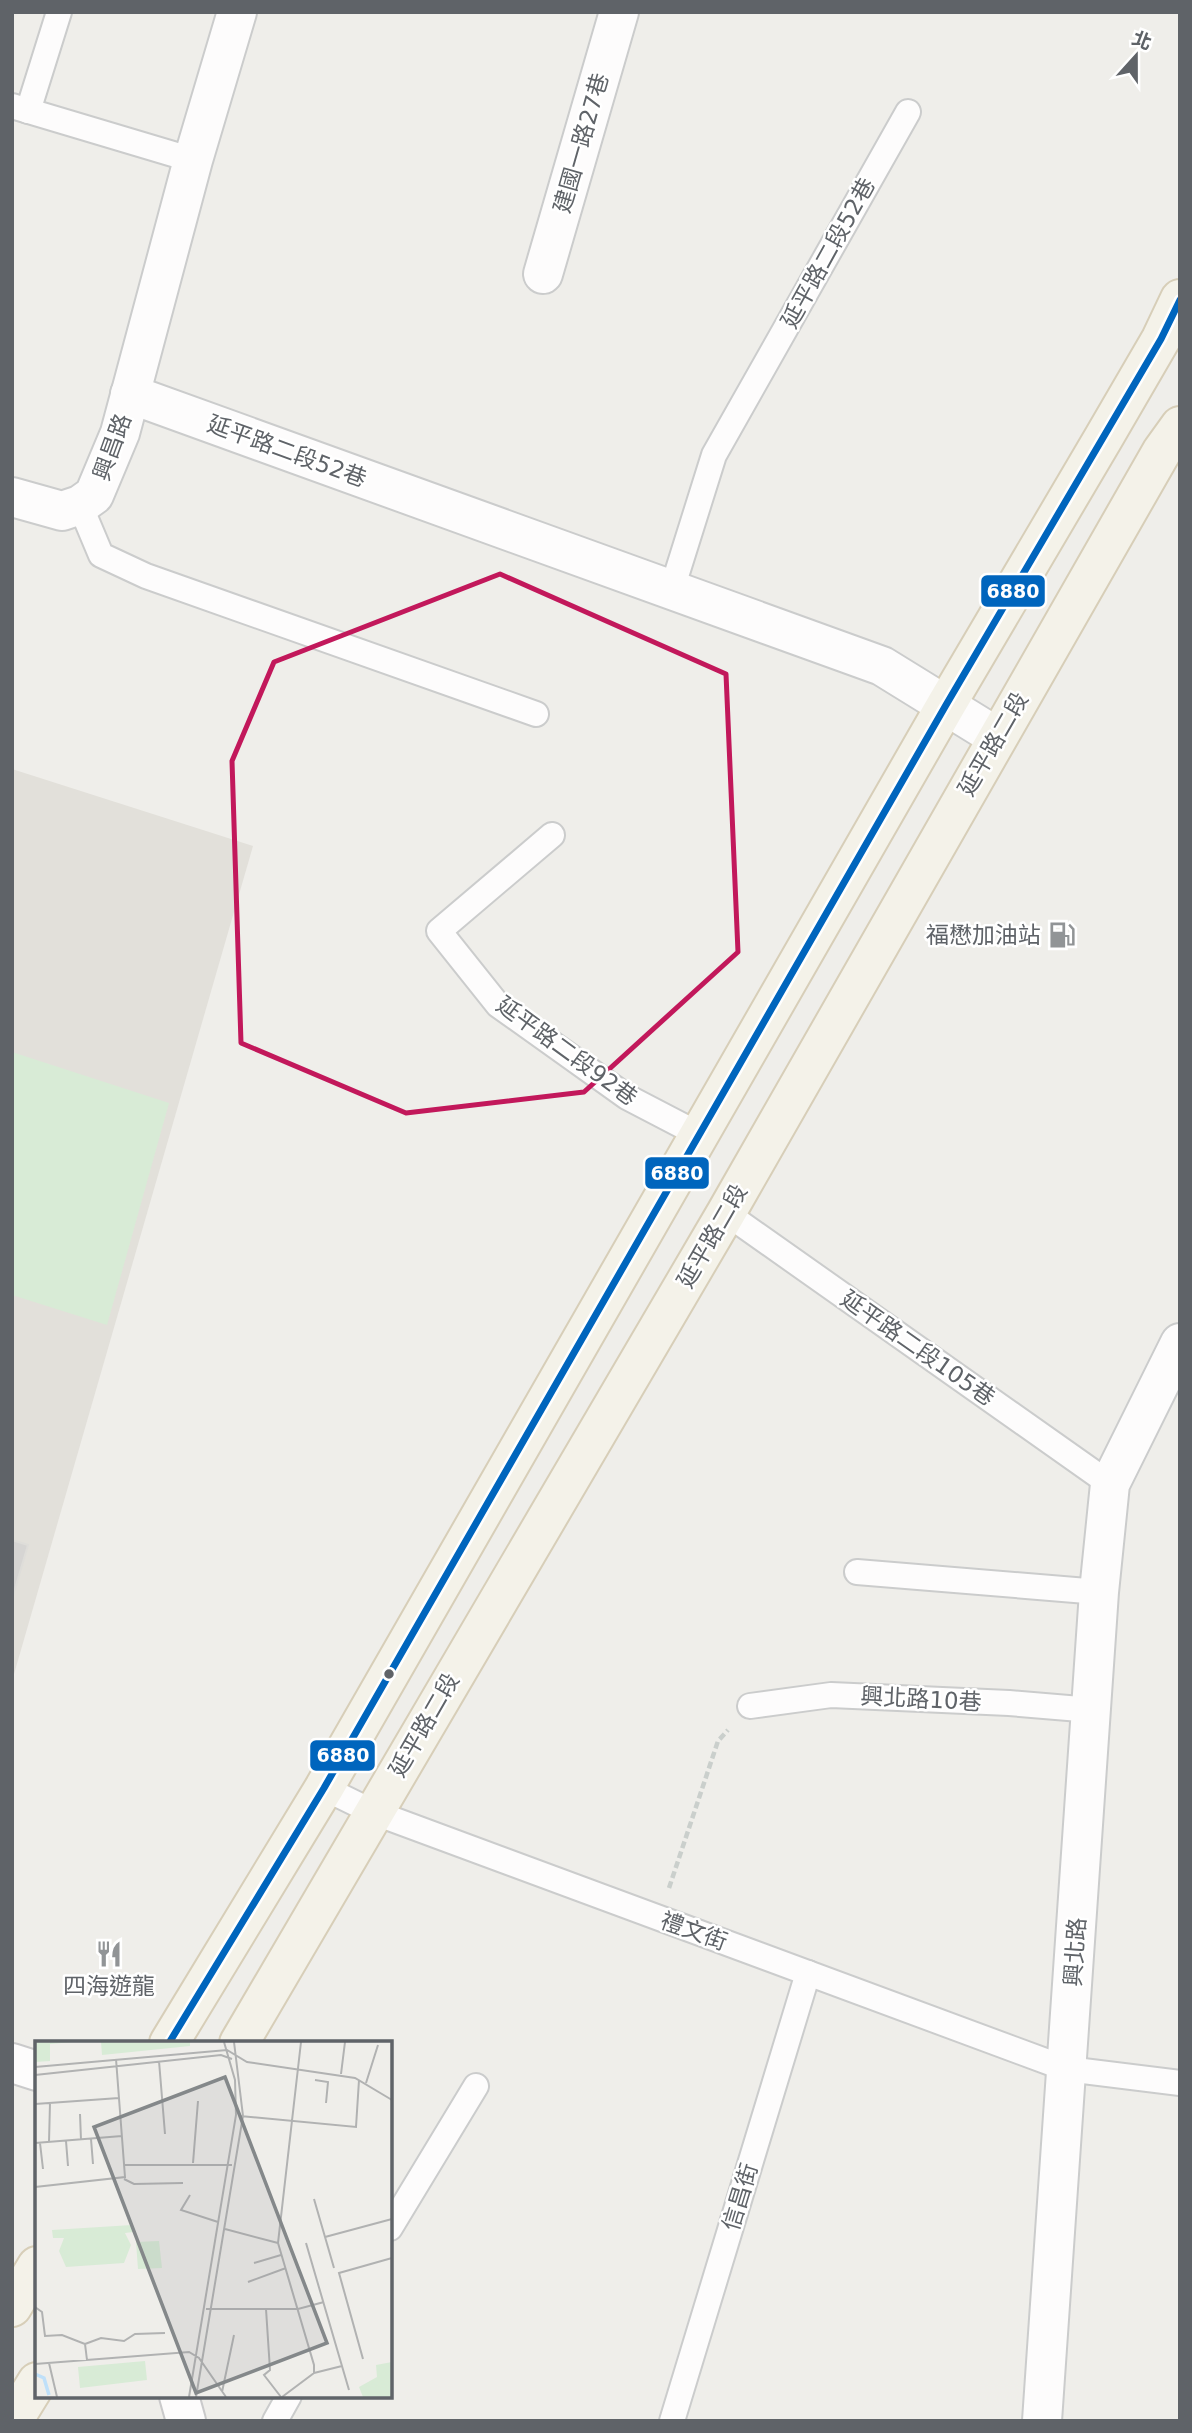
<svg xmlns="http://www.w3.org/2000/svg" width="1192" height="2433" viewBox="0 0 1192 2433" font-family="'DejaVu Sans','Noto Sans TC',sans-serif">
  <rect width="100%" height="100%" fill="#efeeea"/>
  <!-- education -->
  <path fill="#e2e0da" d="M12,769L253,846L12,1681Z"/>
  <!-- green -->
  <path fill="#d8ebd6" d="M12,1052L169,1103L107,1325L12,1295Z"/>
  <!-- building -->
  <path fill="#d6d5d3" stroke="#deddd9" stroke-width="2" d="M12,1540L28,1545L12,1599Z"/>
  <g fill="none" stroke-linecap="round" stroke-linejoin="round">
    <!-- service casing -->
    <g stroke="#cbcccc" stroke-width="28">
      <g id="service">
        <path d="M12,106L193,160"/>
        <path d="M28,111L59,12"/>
        <path d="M80,505L101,555L146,576L536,714"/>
        <path d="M672,589L714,455L908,112"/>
        <path d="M552,835L439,931L498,1005L627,1097L700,1135"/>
        <path d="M726,1213L1110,1484"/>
        <path d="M857,1572L1099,1592"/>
        <path d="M750,1706L831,1695L1009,1703L1092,1710"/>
        <path d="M324,1788L373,1812L1067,2069L1180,2083"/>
        <path d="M390,2228L476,2086"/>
        <path d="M275,2421L289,2396"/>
        <path d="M672,2421L808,1973"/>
      </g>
    </g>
    <!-- minor casing -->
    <g stroke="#cbcccc" stroke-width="42">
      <g id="minor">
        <path d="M543,274L619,12"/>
        <path d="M130,394L882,666L997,737"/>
        <path d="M12,497L62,511L80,505L94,495L120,433L193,160L237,12"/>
        <path d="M1042,2421L1099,1592L1110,1484L1180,1343"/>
      </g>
    </g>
    <!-- secondary casing -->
    <g stroke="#cacacb" stroke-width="42">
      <g id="secondary">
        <path d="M12,2063L37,2071"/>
        <path d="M179,2396L186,2421"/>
      </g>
    </g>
    <!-- primary casing -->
    <g stroke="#d7ceb8" stroke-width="42">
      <g id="primary">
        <path d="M169,2043L324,1788L946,705L1104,437L1161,339L1180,299"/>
        <path d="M239,2043L726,1213L1162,451L1180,426"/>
        <path d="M12,2307L37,2266"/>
        <path d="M13,2421L37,2382"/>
      </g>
    </g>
    <!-- path -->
    <path stroke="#cacfcc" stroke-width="4.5" stroke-dasharray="7 3.5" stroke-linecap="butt" d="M669,1888L718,1741L728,1730"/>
    <!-- service -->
    <use href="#service" stroke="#fdfcfc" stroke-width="24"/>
    <!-- minor -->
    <use href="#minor" stroke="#fdfcfc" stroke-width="38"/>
    <!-- secondary -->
    <use href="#secondary" stroke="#fdfcfc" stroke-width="38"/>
    <!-- primary -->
    <use href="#primary" stroke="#f4f2e9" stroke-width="38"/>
    <!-- bus-1 casing -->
    <g stroke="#fff" stroke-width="12">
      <path id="bus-1" d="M169,2043L324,1788L946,705L1161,339L1180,300"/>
    </g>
    <!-- bus-1 -->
    <use href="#bus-1" stroke="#0065bd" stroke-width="7"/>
  </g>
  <!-- marked area -->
  <path fill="none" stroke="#c2185b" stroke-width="5" stroke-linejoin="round" d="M500,574L726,674L738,952L584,1092L406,1113L241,1043L232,761L274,662Z"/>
  <!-- icons -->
  <defs>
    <g id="fuel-bare" transform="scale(2.1)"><path d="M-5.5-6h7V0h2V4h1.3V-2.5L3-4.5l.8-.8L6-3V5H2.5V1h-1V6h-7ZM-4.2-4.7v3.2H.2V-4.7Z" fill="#919496" stroke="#fff" stroke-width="2.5" paint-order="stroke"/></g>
    <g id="restaurant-bare" transform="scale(2.1)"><path d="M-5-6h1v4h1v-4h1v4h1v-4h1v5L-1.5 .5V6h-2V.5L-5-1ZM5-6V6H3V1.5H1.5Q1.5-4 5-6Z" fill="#919496" stroke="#fff" stroke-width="2.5" paint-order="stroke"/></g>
  </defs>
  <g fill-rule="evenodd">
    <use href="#fuel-bare" x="1062" y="935"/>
    <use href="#restaurant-bare" x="109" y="1954"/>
  </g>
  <!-- markers -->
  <circle fill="#5f6368" stroke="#fff" stroke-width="2.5" cx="389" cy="1674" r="6"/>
  <g text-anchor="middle" stroke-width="5" stroke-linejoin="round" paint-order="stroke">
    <!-- street labels -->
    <g font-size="23" fill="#5f6368" stroke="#fff">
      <text transform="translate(581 143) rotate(-74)" y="8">建國一路27巷</text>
      <text transform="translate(828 253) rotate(-61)" y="8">延平路二段52巷</text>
      <text transform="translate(112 447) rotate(-70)" y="8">興昌路</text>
      <text transform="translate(287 451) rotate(20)" y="8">延平路二段52巷</text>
      <text transform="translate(993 744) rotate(-60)" y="8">延平路二段</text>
      <text transform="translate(567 1051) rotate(36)" y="8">延平路二段92巷</text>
      <text transform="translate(712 1236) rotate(-60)" y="8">延平路二段</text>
      <text transform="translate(918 1348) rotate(35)" y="8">延平路二段105巷</text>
      <text transform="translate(921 1699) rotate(3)" y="8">興北路10巷</text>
      <text transform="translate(424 1725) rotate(-60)" y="8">延平路二段</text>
      <text transform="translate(694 1931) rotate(20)" y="8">禮文街</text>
      <text transform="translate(1075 1952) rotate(-86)" y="8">興北路</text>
      <text transform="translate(740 2197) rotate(-73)" y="8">信昌街</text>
    </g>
    <!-- poi labels -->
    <g font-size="23" fill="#5f6368" stroke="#fff" text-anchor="end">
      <text x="1041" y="943">福懋加油站</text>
      <text x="109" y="1994" text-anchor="middle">四海遊龍</text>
    </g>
  </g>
  <!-- overview -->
  <g transform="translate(35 2041)">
    <rect width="357" height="357" fill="#efeeea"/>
    <path d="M0,1H38L15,3V20L0,21ZM66,1H155V5L67,14ZM97,184L98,191L90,192L96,204L89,222L31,226L24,210L29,197H18L17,189ZM124,200L127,227L103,228L101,201ZM110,320L112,339L45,347L43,326ZM357,321V356H328L324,346L342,336L341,324Z" fill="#d8ebd6"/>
    <path fill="none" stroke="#bfe0f9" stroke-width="3.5" d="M0,333L9,337L14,354"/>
    <path fill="none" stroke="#b1b2b2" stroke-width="2" d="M124,20L130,93M0,26L192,9L212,21L320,37L357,59M306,33L310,1M0,34L186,14L197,18M280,39L293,41L291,62M331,42L343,4M0,63L84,57M45,73L46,99M205,75L321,86L324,39M56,98L58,123M31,100L33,125M14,101L15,62M0,102L87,95M5,102L8,128M158,122L163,60M90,124H197M89,138L99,143L148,142M0,146L90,136L81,18M155,154L146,169L183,181M279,158L299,227M190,188L243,202M290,196L357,178M271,202L314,349M219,222L246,214M213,241L251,227M0,266L7,271L10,295L27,294L50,303L52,319M171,268H263L289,261M231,268L235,329L229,334L246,356M50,303L66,297L89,300L100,293L130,292M328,318L304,232L357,217M14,322L22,356M0,323L154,311L164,317L191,356M279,332L307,325M187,351L199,294M154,356L201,74L200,39L189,1M161,356L208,75L199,1M247,356L279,332V324L243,202L266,1"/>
    <path fill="#84888a" fill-opacity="0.15" stroke="#84888a" stroke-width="3.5" d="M190,36L292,302L161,352L59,86Z"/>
    <rect width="357" height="357" fill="none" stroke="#5f6368" stroke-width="3.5"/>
  </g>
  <g stroke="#fff" stroke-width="2.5">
    <rect x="980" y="574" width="66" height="34" rx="7" fill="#0065bd"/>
    <rect x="644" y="1156" width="66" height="34" rx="7" fill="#0065bd"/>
    <rect x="309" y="1739" width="67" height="33" rx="7" fill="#0065bd"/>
  </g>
  <g font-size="19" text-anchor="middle" font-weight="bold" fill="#fff">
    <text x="1013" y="598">6880</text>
    <text x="677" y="1180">6880</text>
    <text x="343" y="1762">6880</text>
  </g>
  <!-- border -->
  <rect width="1192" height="2433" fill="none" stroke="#5f6368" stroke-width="28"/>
  <!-- north arrow -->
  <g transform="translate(1136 56) rotate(21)" stroke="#ffffff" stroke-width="5" paint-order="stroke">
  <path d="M0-5L12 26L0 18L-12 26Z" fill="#5f6368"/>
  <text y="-10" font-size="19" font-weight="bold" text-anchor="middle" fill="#5f6368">北</text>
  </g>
</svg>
